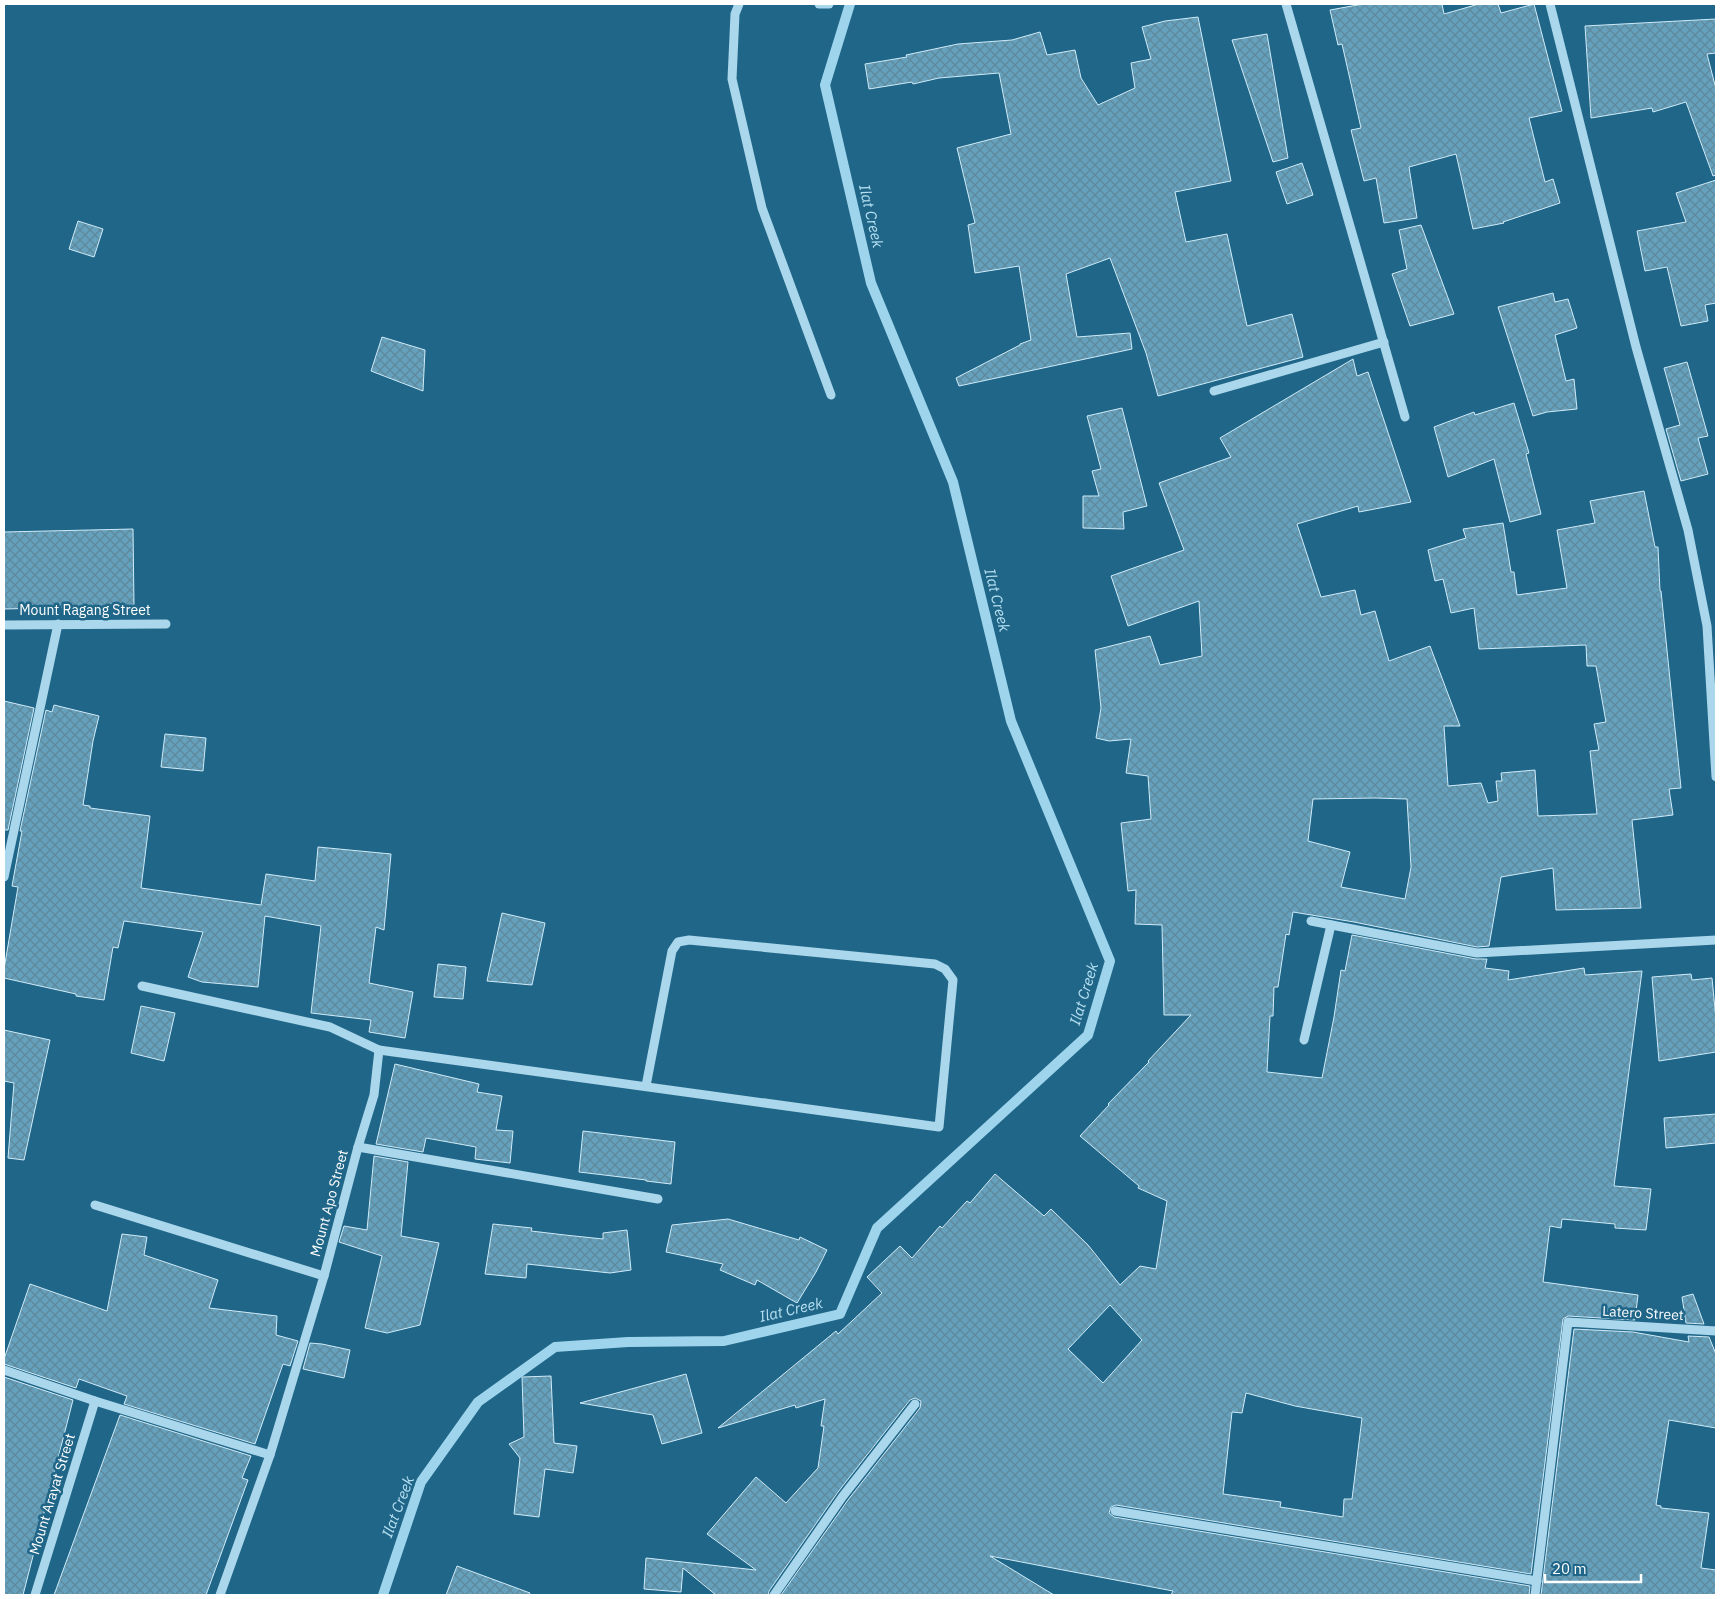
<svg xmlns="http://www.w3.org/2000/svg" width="1720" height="1599" viewBox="0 0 1720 1599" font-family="'IBM Plex Sans',sans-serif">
  <defs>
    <pattern id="building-cross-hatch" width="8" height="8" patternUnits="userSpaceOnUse" patternTransform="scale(1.25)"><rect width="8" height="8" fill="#65a1bd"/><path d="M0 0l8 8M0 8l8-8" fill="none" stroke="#5e889b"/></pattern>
  </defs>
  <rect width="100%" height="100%" fill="#206688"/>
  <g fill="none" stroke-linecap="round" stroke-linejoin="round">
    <!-- stream -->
    <path stroke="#9ed5ec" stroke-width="10" d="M383,1595L421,1482L478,1402L555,1347L628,1342L724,1341L840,1314L877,1228L1088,1035L1110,961L1011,721L953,482L871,283L825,85L850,4"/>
  </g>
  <!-- building -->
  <g fill="url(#building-cross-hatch)" stroke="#cfebf8" fill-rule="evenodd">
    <path d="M1363,4H1442L1444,14L1479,4H1498L1501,13L1534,4L1562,111L1529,118L1545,182L1553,179L1560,203L1503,222L1504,223L1473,229L1456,154L1409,167L1417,218L1384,223L1376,178L1364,181L1351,130L1361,128L1342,44L1338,45L1330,10Z"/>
    <path d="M1198,17L1231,181L1175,192L1186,242L1227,234L1247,326L1292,314L1303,357L1158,396L1146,353L1110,258L1066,274L1077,337L1130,333L1132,349L959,386L956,378L1020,345V344L1031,340L1019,266L975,273L968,225L975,223L957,148L1011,134L999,73L939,78L913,84L912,82L869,89L865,64L907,57L906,55L958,44L1012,40L1040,32L1047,55L1075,50L1081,78L1098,105L1135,88L1131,63L1151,59L1142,27L1165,21Z"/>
    <path d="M1716,19V53L1707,54L1716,89V175L1713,176L1686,102L1653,112L1652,108L1591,118L1585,26Z"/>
    <path d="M1267,34L1288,158L1273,162L1232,40Z"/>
    <path d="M1302,163L1313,195L1287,204L1276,172Z"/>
    <path d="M1716,180V303L1705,305L1708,321L1681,326L1667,267L1645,271L1637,231L1686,222L1676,193Z"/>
    <path d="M78,221L103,229L94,257L69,249Z"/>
    <path d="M1421,225L1454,314L1410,326L1392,274L1407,269L1399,230Z"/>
    <path d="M1553,293L1555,302L1568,299L1577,328L1555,335L1566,381L1574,379L1577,409L1547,412L1533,416L1498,307Z"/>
    <path d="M382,337L425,350L423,391L371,371Z"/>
    <path d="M1353,359L1357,376L1368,372L1411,502L1359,512L1358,506L1297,524L1321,597L1355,590L1361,615L1375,611L1389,661L1430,646L1460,726H1444L1448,786L1481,783L1488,803L1498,801L1496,781H1502L1501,773L1535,770L1538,816L1597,814L1590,751L1599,750L1594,724L1606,722L1596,666H1587L1586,645L1479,649L1474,608L1451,613L1443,579L1435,581L1428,550L1466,538L1463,529L1503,523L1511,572H1514L1517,595L1567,588L1557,530L1595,523L1590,501L1644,491L1655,547H1658L1660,591H1661L1681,788L1669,789L1673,815L1632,820L1641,908L1556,910L1553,868L1501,877L1489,946L1477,947L1354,922L1293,912L1289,935L1286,934L1278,987H1274L1273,1016H1270L1267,1072L1322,1078L1334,1017L1341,970L1345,971L1352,935L1476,959H1487L1485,968L1509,971L1508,980L1584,968L1585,975L1642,971L1614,1186L1651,1189L1646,1230L1615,1228V1224L1562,1219L1561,1228L1550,1226L1543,1282L1638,1295L1635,1320L1568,1316L1563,1319L1531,1574L1116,1505L1111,1507L1109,1513L1114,1517L1530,1586L1529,1595H1171L1173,1591L990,1556L1054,1595H781L848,1500L920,1408L921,1401L915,1398L910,1400L838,1492L769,1591L768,1595H716L683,1568L681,1592L644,1589L646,1558L756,1570L707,1534L756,1477L786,1503L818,1468L824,1426H821L825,1399L796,1408L795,1405L718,1428L836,1331L838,1334L882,1293L867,1277L900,1246L912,1258L940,1226L942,1228L967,1201L970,1203L995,1174L1044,1216L1051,1209L1088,1245L1120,1285L1140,1266L1156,1269L1167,1201L1138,1188L1139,1186L1080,1136L1109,1105L1108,1104L1149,1062L1148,1061L1191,1015H1164L1162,925L1135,924L1136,890L1128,891L1121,823L1151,819L1148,776L1126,773L1131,739L1109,741L1096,738L1101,708L1095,650L1150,636L1160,665L1202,656L1199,601L1128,626L1111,576L1184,550L1159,483L1231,457L1220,438ZM1375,798L1407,799L1411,867L1405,899L1341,887L1350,852L1308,841L1313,799ZM1110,1305L1142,1340L1103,1383L1068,1349ZM1246,1393L1295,1406L1362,1418L1352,1499H1344L1343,1517L1280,1507L1281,1502L1223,1494L1232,1412L1242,1413Z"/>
    <path d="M1687,362L1708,436L1698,438L1708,474L1681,481L1666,429L1680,425L1664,368Z"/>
    <path d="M1514,403L1529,453L1526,454L1541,514L1510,522L1494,459L1448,477L1434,427L1474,412L1475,415Z"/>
    <path d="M1122,408L1147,506L1123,512L1124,529L1083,528V496H1099L1092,471L1101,469L1087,416Z"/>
    <path d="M133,529L134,606L4,609V532Z"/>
    <path d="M4,701L34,708L8,830H4Z"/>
    <path d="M54,705L99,716L93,741L83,805L90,806V808L150,816L141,888L261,905L266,874L315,881L318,847L391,854L384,930L376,927L369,983L413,992L405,1038L369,1032L371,1020L311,1013L321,926L265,916L258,987L202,982L188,977L203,932L124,921L118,948L113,947L104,1000L76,996V994L4,978V969L18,887L12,886L22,831H20L46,710L52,712Z"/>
    <path d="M165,734L206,738L203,771L161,767Z"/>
    <path d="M502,913L545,923L532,985L487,981Z"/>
    <path d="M438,964L466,967L463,999L434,997Z"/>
    <path d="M1691,974L1692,980L1712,978L1716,1019V1052L1659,1061L1652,977Z"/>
    <path d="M141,1006L175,1013L164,1061L131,1053Z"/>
    <path d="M4,1030L50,1040L24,1160L8,1158L14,1083L4,1081Z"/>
    <path d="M395,1064L479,1084L477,1092L502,1096L496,1130L513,1131L510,1163L475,1159L476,1147L426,1138L423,1152L376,1144Z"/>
    <path d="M1716,1114V1143L1666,1148L1664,1118Z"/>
    <path d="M583,1131L675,1142L671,1184L646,1181V1180L579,1172Z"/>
    <path d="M374,1156L408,1162L401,1236L439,1243L420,1325L387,1333L365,1328L382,1256L339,1242L344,1226L367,1230Z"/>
    <path d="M728,1219L799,1240L800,1237L827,1250L816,1272L797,1303L757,1280L755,1285L720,1270L723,1264L666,1252L672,1225Z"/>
    <path d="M493,1224L532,1228L531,1231L565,1235L603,1239V1233L627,1230L631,1270L610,1273L527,1264L526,1278L485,1274Z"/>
    <path d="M122,1234L147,1237L144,1255L218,1280L209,1308L277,1316L276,1335L298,1341L290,1366L283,1364L255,1444L124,1404L127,1396L79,1379L76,1388L4,1364V1359L30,1284L107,1311Z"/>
    <path d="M1693,1294L1704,1324L1686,1323L1682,1297Z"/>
    <path d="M1574,1329L1633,1332L1689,1342L1688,1336L1709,1337L1716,1354V1428L1669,1420L1656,1505L1661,1506V1508L1709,1513L1701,1568L1716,1570V1595H1541Z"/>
    <path d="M310,1343L322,1344L350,1350L344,1378L303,1369Z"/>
    <path d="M686,1374L702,1433L662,1444L653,1415L580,1403Z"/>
    <path d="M551,1376L554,1443L577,1446L573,1473L545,1469L539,1517L514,1514L520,1458L509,1444L524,1437L522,1377Z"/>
    <path d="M4,1377L73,1400L23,1595H4Z"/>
    <path d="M120,1415L251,1456L242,1478L248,1480L206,1595H54Z"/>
    <path d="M457,1566L530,1593L529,1595H446Z"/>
  </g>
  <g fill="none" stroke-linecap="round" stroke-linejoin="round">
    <!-- minor -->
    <g stroke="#aad7eb" stroke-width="9">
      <path d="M739,4L735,14L732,79L762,208L831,395"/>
      <path d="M819,4H829"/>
      <path d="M1286,4L1405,417"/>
      <path d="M1550,4L1636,347L1688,530L1707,626L1716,777"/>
      <path d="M1214,391L1384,342"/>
      <path d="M4,625L166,624"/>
      <path d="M4,877L58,624"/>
      <path d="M1311,921L1477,953L1716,940"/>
      <path d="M142,986L330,1027L379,1050L374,1095L358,1147L324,1276L270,1455L220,1595"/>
      <path d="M1304,1040L1331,925"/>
      <path d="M379,1050L939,1127L953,980L945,969L935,964L689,940L678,942L672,951L646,1086"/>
      <path d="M358,1147L658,1199"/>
      <path d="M95,1205L324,1276"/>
      <path d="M4,1370L95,1401L270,1455"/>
      <path d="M1115,1511L1537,1581"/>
      <path d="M35,1595L95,1401"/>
      <path d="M774,1595L843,1496L915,1404"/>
      <path d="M1535,1595L1568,1322L1716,1331"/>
    </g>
  </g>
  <g text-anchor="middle" stroke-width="5" stroke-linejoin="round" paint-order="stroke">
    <!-- street labels -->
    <g font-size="14" fill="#fff" stroke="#206688">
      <text x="85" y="615">Mount Ragang Street</text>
      <text transform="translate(329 1203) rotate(-75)" y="5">Mount Apo Street</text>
      <text transform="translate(1643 1313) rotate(3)" y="5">Latero Street</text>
      <text transform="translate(52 1494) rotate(-73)" y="5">Mount Arayat Street</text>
    </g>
    <!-- water labels -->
    <g font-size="15" font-style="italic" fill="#b6e0f2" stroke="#206688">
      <text transform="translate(871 216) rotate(77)" y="5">Ilat Creek</text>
      <text transform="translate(997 600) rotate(76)" y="5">Ilat Creek</text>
      <text transform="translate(1084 994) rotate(-73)" y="5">Ilat Creek</text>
      <text transform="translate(791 1310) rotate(-13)" y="5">Ilat Creek</text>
      <text transform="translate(398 1507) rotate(-69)" y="5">Ilat Creek</text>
    </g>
  </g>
  <!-- border -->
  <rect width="1720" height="1599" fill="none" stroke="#ffffff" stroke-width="10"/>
  <!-- scale -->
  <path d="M1545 1574v8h96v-8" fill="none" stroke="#ffffff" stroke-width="2.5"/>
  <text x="1552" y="1574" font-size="15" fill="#ffffff" stroke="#206688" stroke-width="4" paint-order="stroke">20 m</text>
</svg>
